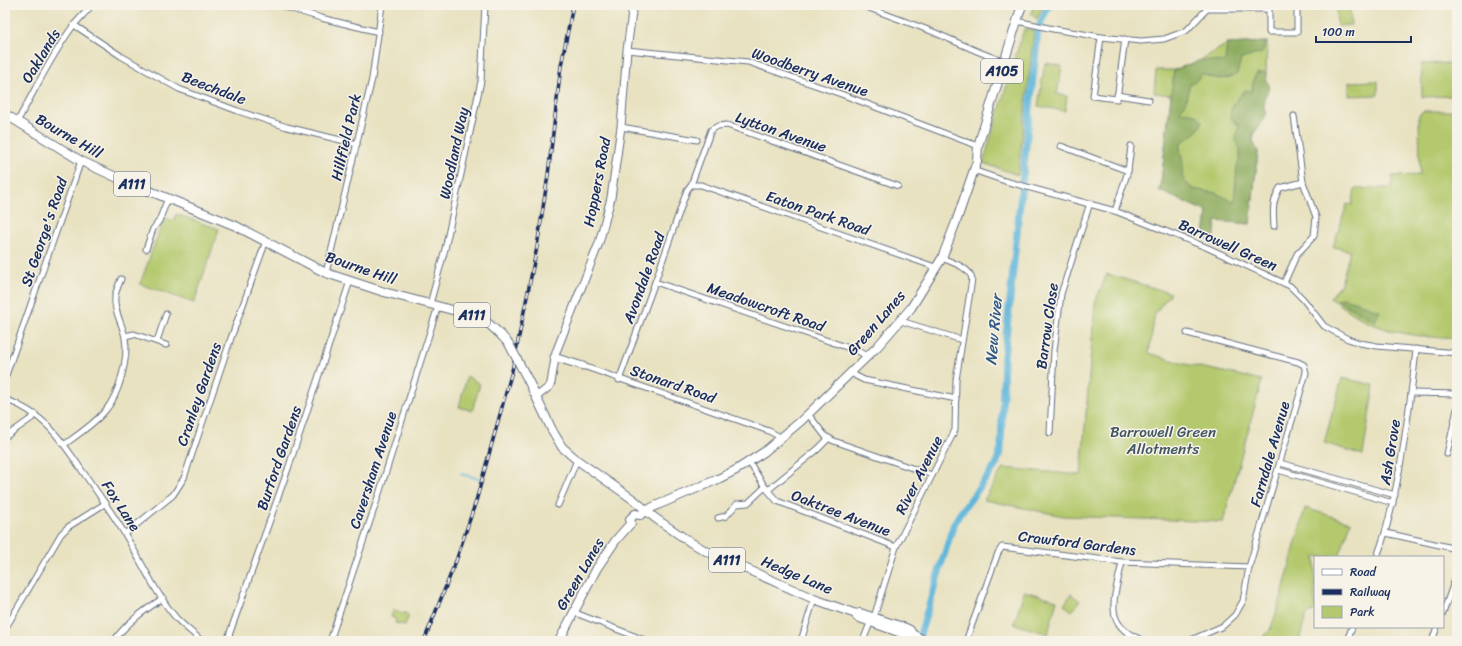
<svg xmlns="http://www.w3.org/2000/svg" width="1462" height="646" viewBox="0 0 1462 646" font-family="Sriracha,sans-serif">
  <rect width="100%" height="100%" fill="#f7f3e8"/>
  <filter id="ink" filterUnits="userSpaceOnUse"><feTurbulence type="fractalNoise" baseFrequency=".025" numOctaves="2"/><feDisplacementMap in="SourceGraphic" scale="8" xChannelSelector="R" yChannelSelector="G"/><feConvolveMatrix kernelMatrix="1 2 1 2 8 2 1 2 1" color-interpolation-filters="sRGB"/></filter>
  <filter id="wash" filterUnits="userSpaceOnUse"><feTurbulence type="fractalNoise" baseFrequency=".012" numOctaves="4" result="noise"/><feDisplacementMap in="SourceGraphic" scale="16" xChannelSelector="R" yChannelSelector="G"/><feGaussianBlur stdDeviation="0.9" result="paint"/><feColorMatrix in="noise" values="0 0 0 0 0 0 0 0 0 0 0 0 0 0 0 0 0 1.4 0 .05"/><feComposite in="paint" operator="in"/></filter>
  <g filter="url(#wash)">
    <rect width="100%" height="100%" fill="#e8e2c1"/>
    <!-- green -->
    <g fill="#b4c96d" stroke="#687c66">
      <path d="M1034,5H1044L1037,19L1031,14Z"/>
      <path d="M1336,5H1350L1351,25L1337,26Z"/>
      <path d="M1024,29L1034,31L1018,175L983,163Z"/>
      <path d="M1267,42L1266,73L1253,134V141L1258,152L1250,224L1216,221L1214,241L1204,237L1207,212L1160,191L1171,95L1154,93L1156,70H1174L1201,60L1227,44Z"/>
      <path d="M1045,63L1062,66L1057,94L1067,96L1065,111L1038,106Z"/>
      <path d="M1457,63V96L1422,97L1421,64Z"/>
      <path d="M1378,81V95L1349,96V82Z"/>
      <path d="M1424,111H1457V339C1430,337 1401,336 1375,325C1359,319 1345,307 1330,298L1341,284L1350,251L1333,247L1347,204L1352,205L1355,189L1392,188V176L1420,175L1419,114Z"/>
      <path d="M176,214L219,229L194,303L140,284L164,218L174,221Z"/>
      <path d="M1107,274L1171,293L1155,313L1149,353L1185,364L1262,380L1223,522L1063,516L984,500L1003,468L1081,475L1095,302Z"/>
      <path d="M467,376L480,384L472,411L459,407Z"/>
      <path d="M1342,378L1374,385L1363,455L1324,443Z"/>
      <path d="M1305,508L1351,522L1339,557H1315V610L1306,616L1299,641H1259L1270,630L1280,602Z"/>
      <path d="M1024,591L1057,600L1048,634L1014,624Z"/>
      <path d="M1071,594L1080,601L1072,611L1064,605Z"/>
      <path d="M394,610L404,614L405,612L408,615V618L405,625L395,623L396,619L391,617Z"/>
    </g>
    <!-- forest -->
    <g fill="#8fad60" stroke="#556e5f">
      <path d="M1267,42L1262,53L1241,59L1237,74C1223,81 1217,80 1203,74H1201L1197,80L1190,84L1185,104L1180,110V112C1191,114 1195,110 1202,122C1199,133 1189,137 1181,143L1180,149L1183,164L1182,176L1186,183L1193,189L1216,193L1234,202L1237,166L1240,158V148C1232,140 1238,135 1239,125C1238,124 1236,123 1234,122C1223,113 1239,98 1244,91L1246,90L1250,91L1252,90L1254,78L1257,73H1266V81L1269,84L1268,91L1264,99V108L1266,115L1264,120L1253,134V141L1258,152L1250,224L1216,221L1214,241L1204,237L1207,212L1160,191L1174,70L1201,60L1225,62L1227,44Z"/>
      <path d="M1343,298L1357,302L1380,311L1375,321L1337,300Z"/>
    </g>
    <g fill="none" stroke-linecap="round" stroke-linejoin="round">
      <!-- stream -->
      <path stroke="#5eb6db" stroke-width="2" d="M461,474L480,479"/>
      <!-- canal -->
      <path stroke="#5eb6db" stroke-width="7" d="M918,641L953,526L959,515L996,465L1001,449L1004,357L1038,31L1041,22L1049,5"/>
    </g>
  </g>
  <g filter="url(#ink)">
    <g fill="none" stroke-linecap="round" stroke-linejoin="round">
      <!-- street casing -->
      <g stroke="#636e81" stroke-width="7">
        <g id="street">
          <path d="M279,5L321,18L379,32"/>
          <path d="M861,5L931,31L979,52L1005,62"/>
          <path d="M1269,5V32H1297V5"/>
          <path d="M1443,6V5"/>
          <path d="M1207,9H1269"/>
          <path d="M1017,21L1053,29L1101,37L1141,41L1164,39L1186,31L1207,9L1209,5"/>
          <path d="M74,25L121,56L179,89L238,111L287,127L357,144"/>
          <path d="M1101,37L1093,96L1117,99L1125,39"/>
          <path d="M627,50L748,62L841,94L978,146"/>
          <path d="M1117,95L1149,100"/>
          <path d="M17,122C35,90 51,56 73,26C79,19 86,12 92,5"/>
          <path d="M621,127L697,140"/>
          <path d="M1061,146L1128,171"/>
          <path d="M973,170L1005,181L1115,211L1208,248L1290,286L1303,299L1324,326L1348,339L1360,343L1377,346L1457,353"/>
          <path d="M691,185H701L935,267"/>
          <path d="M1115,211L1128,171L1131,146"/>
          <path d="M1274,226C1273,212 1272,201 1280,188L1303,182"/>
          <path d="M146,249L153,229L159,221L168,198"/>
          <path d="M326,273L372,79L382,5"/>
          <path d="M655,282L858,351L868,357"/>
          <path d="M1284,283L1297,254L1314,236L1316,217L1303,182L1294,116"/>
          <path d="M430,304L445,249L481,81L485,5"/>
          <path d="M901,321L962,340"/>
          <path d="M1187,333L1298,362L1304,365L1306,373L1249,567L1243,601L1235,615L1223,626L1189,641"/>
          <path d="M125,336L134,334L166,345"/>
          <path d="M157,341L166,314"/>
          <path d="M583,366L769,431L782,438"/>
          <path d="M852,373L856,376L864,380L956,399"/>
          <path d="M5,378L81,161"/>
          <path d="M619,380L655,282L687,190L691,185L711,130L718,126L727,125L898,186"/>
          <path d="M1412,393L1457,394"/>
          <path d="M5,399C45,414 60,438 83,472C98,493 113,514 126,536C141,561 158,598 177,619C185,627 194,634 202,641"/>
          <path d="M808,414L826,437L834,441L932,475"/>
          <path d="M1050,433L1054,351L1061,294L1090,203"/>
          <path d="M5,437L32,418L35,414"/>
          <path d="M65,444C79,434 94,424 105,411C119,395 129,358 125,338C123,324 113,311 115,296C116,291 119,284 121,279"/>
          <path d="M1447,454L1457,409"/>
          <path d="M749,462L765,487L777,501L896,547"/>
          <path d="M1280,463L1395,495"/>
          <path d="M1278,470L1393,503"/>
          <path d="M768,490L818,449L829,438"/>
          <path d="M558,505L577,460"/>
          <path d="M718,518L726,516L737,504L748,503L765,487"/>
          <path d="M1386,533L1457,549"/>
          <path d="M125,534L173,495L184,478L231,338L266,241"/>
          <path d="M1377,557C1390,522 1397,486 1403,449C1408,416 1413,383 1416,349"/>
          <path d="M1122,562C1115,598 1100,626 1145,641"/>
          <path d="M573,612L647,641"/>
          <path d="M1443,613L1457,574"/>
          <path d="M874,617L896,547L955,430L956,380L972,279C970,267 951,262 942,258"/>
          <path d="M5,629L61,534L68,527L106,503"/>
          <path d="M114,641C126,623 145,610 163,598"/>
          <path d="M227,641L288,469L350,281"/>
          <path d="M330,641L379,494L438,306"/>
          <path d="M801,641L814,599"/>
          <path d="M863,641L870,623"/>
          <path d="M966,641L998,553L1002,547L1122,562L1249,567"/>
          <path d="M1347,641L1352,627"/>
          <path d="M1432,641L1437,627"/>
        </g>
      </g>
      <!-- secondary casing -->
      <g stroke="#636e81" stroke-width="9">
        <g id="secondary">
          <path d="M554,357L583,366"/>
          <path d="M536,397L549,387L551,383L556,352L599,243L611,198L621,127L627,50L633,5"/>
        </g>
      </g>
      <!-- primary casing -->
      <g stroke="#636e81" stroke-width="10">
        <g id="primary">
          <path d="M5,114L81,161L120,179L236,226L326,273L384,292L475,316L489,324L501,335"/>
          <path d="M528,380L552,430L562,447L577,460L634,500L655,518L690,542L706,551L814,599L856,614L860,613L906,628L910,630L912,634"/>
          <path d="M857,617L904,634H912L925,641"/>
          <path d="M559,641L597,568L616,540L631,523L630,519L635,514L640,515L653,507L716,480L736,470L764,452L801,421L877,347L911,308L942,258L956,222L977,161L978,146L1022,5"/>
        </g>
      </g>
      <!-- street -->
      <use href="#street" stroke="#fff" stroke-width="5"/>
      <!-- secondary -->
      <use href="#secondary" stroke="#fff" stroke-width="7"/>
      <!-- primary -->
      <use href="#primary" stroke="#fff" stroke-width="8"/>
      <!-- rail casing -->
      <g stroke="#1b2f5e" stroke-width="3.5">
        <path id="rail" d="M424,641L456,561L476,501L512,371L537,247L548,175L561,66L573,5"/>
      </g>
      <!-- rail -->
      <use href="#rail" stroke="#f7f3e8" stroke-width="2" stroke-dasharray="6" stroke-linecap="butt"/>
      <!-- primary-bridge casing -->
      <g stroke="#636e81" stroke-width="10" stroke-linecap="butt">
        <path id="primary-bridge" d="M501,335L509,344L528,380"/>
      </g>
      <!-- primary-bridge -->
      <use href="#primary-bridge" stroke="#fff" stroke-width="8"/>
    </g>
  </g>
  <g text-anchor="middle" stroke-width="3" stroke-linejoin="round" paint-order="stroke">
    <!-- shield labels -->
    <g fill="#f7f3e8" stroke="#5d6a87" stroke-width="1">
      <rect x="981" y="59" width="42" height="24" rx="3"/>
      <rect x="114" y="172" width="36" height="24" rx="3"/>
      <rect x="454" y="303" width="36" height="24" rx="3"/>
      <rect x="709" y="548" width="36" height="24" rx="3"/>
    </g>
    <g font-size="14" font-weight="bold" fill="#1b2f5e">
      <text x="1002" y="76">A105</text>
      <text x="132" y="189">A111</text>
      <text x="472" y="320">A111</text>
      <text x="727" y="565">A111</text>
    </g>
    <!-- street labels -->
    <g font-size="15" fill="#1b2f5e" stroke="#f7f3e8">
      <text transform="translate(41 56) rotate(-59)" y="5">Oaklands</text>
      <text transform="translate(810 72) rotate(19)" y="5">Woodberry Avenue</text>
      <text transform="translate(214 88) rotate(21)" y="5">Beechdale</text>
      <text transform="translate(781 132) rotate(19)" y="5">Lytton Avenue</text>
      <text transform="translate(69 136) rotate(30)" y="5">Bourne Hill</text>
      <text transform="translate(346 137) rotate(-77)" y="5">Hillfield Park</text>
      <text transform="translate(454 153) rotate(-78)" y="5">Woodland Way</text>
      <text transform="translate(597 182) rotate(-79)" y="5">Hoppers Road</text>
      <text transform="translate(818 213) rotate(19)" y="5">Eaton Park Road</text>
      <text transform="translate(44 232) rotate(-71)" y="5">St George's Road</text>
      <text transform="translate(1228 245) rotate(24)" y="5">Barrowell Green</text>
      <text transform="translate(361 268) rotate(19)" y="5">Bourne Hill</text>
      <text transform="translate(644 278) rotate(-70)" y="5">Avondale Road</text>
      <text transform="translate(766 307) rotate(19)" y="5">Meadowcroft Road</text>
      <text transform="translate(876 323) rotate(-49)" y="5">Green Lanes</text>
      <text transform="translate(1047 326) rotate(-82)" y="5">Barrow Close</text>
      <text transform="translate(673 384) rotate(19)" y="5">Stonard Road</text>
      <text transform="translate(199 394) rotate(-71)" y="5">Cranley Gardens</text>
      <text transform="translate(1390 452) rotate(-81)" y="5">Ash Grove</text>
      <text transform="translate(1270 454) rotate(-74)" y="5">Farndale Avenue</text>
      <text transform="translate(279 458) rotate(-71)" y="5">Burford Gardens</text>
      <text transform="translate(373 470) rotate(-72)" y="5">Caversham Avenue</text>
      <text transform="translate(919 475) rotate(-63)" y="5">River Avenue</text>
      <text transform="translate(121 506) rotate(57)" y="5">Fox Lane</text>
      <text transform="translate(841 513) rotate(21)" y="5">Oaktree Avenue</text>
      <text transform="translate(1077 543) rotate(7)" y="5">Crawford Gardens</text>
      <text transform="translate(580 574) rotate(-60)" y="5">Green Lanes</text>
      <text transform="translate(797 575) rotate(23)" y="5">Hedge Lane</text>
    </g>
    <!-- park labels -->
    <g font-size="15" fill="#415662" stroke="#f7f3e8">
      <text x="1163" y="437">Barrowell Green<tspan x="1163" dy="17">Allotments</tspan></text>
    </g>
    <!-- water labels -->
    <g font-size="16" font-style="italic" fill="#2f5884" stroke="#f7f3e8">
      <text transform="translate(993 330) rotate(-85)" y="6">New River</text>
    </g>
  </g>
  <!-- margin -->
  <rect width="1462" height="646" fill="none" stroke="#f7f3e8" stroke-width="20"/>
  <!-- legend -->
  <rect x="1314" y="556" width="130" height="72" fill="#f7f3e8" stroke="#9fa5b1"/>
  <rect x="1322" y="569" width="20" height="6" fill="#ffffff" stroke="#9fa5b1"/>
  <text x="1350" y="576" font-size="12" fill="#1b2f5e">Road</text>
  <rect x="1322" y="589" width="20" height="6" fill="#1b2f5e" stroke="#9fa5b1"/>
  <text x="1350" y="596" font-size="12" fill="#1b2f5e">Railway</text>
  <rect x="1322" y="606" width="20" height="12" fill="#b4c96d" stroke="#9fa5b1"/>
  <text x="1350" y="616" font-size="12" fill="#1b2f5e">Park</text>
  <!-- scale -->
  <path d="M1316 36v6h95v-6" fill="none" stroke="#1b2f5e" stroke-width="2"/>
  <text x="1322" y="36" font-size="12" fill="#1b2f5e" stroke="#f7f3e8" stroke-width="3" paint-order="stroke">100 m</text>
</svg>
